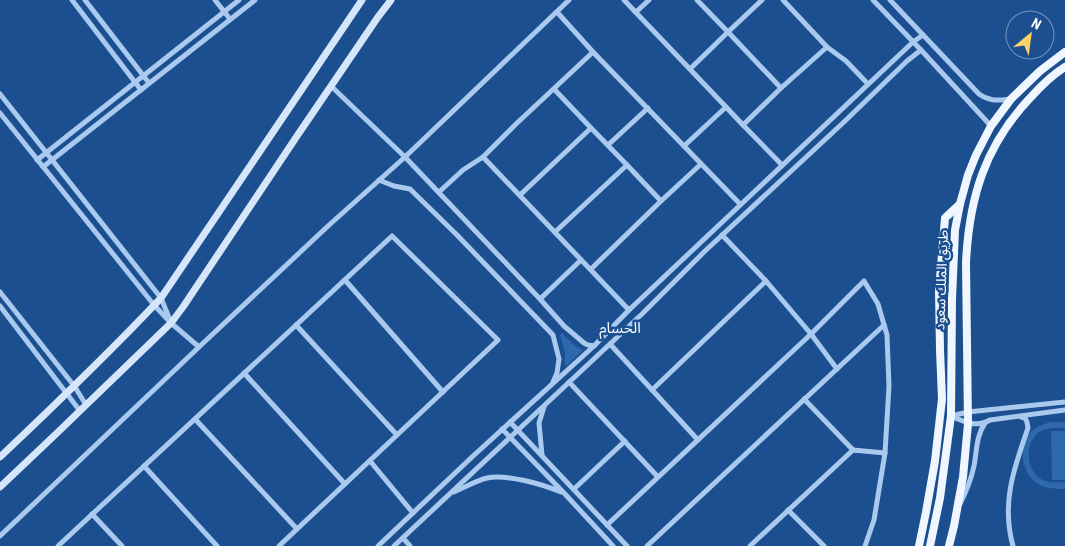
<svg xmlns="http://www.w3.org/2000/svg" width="1065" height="546" viewBox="0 0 1065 546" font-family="'Roboto Condensed','Noto Sans Arabic',sans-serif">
  <rect width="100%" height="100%" fill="#1b4f8f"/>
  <!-- green -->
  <g fill="#2e69ad">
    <path d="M562,333L573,344L583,350L566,366L565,365V353L560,335Z"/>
    <path d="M1050,422H1065V428C1057,428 1049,427 1041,431C1023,442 1025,473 1045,481C1051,483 1059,482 1065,482V489C1057,489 1049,489 1042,486C1024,478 1017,453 1028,436C1033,428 1041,425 1050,422Z"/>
    <path d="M1051,431H1065V480H1052Z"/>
  </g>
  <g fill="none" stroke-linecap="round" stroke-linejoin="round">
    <!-- minor -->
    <g stroke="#a9c9ee" stroke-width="5">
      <path d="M72,0L141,90"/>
      <path d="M85,0L149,83"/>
      <path d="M215,0L230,19"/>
      <path d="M624,0L726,107L684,146"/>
      <path d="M697,0L728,32L762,0"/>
      <path d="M873,0L921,50L991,126"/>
      <path d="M890,0L979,94C990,102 998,100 1011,99"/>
      <path d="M557,12L593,52"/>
      <path d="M636,12L649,0"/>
      <path d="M827,47L846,61L868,84"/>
      <path d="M690,69L728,32L781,88L743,125L726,107"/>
      <path d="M331,86L405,157L540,299L564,326L584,343L588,345L594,346"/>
      <path d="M781,88L827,47L783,0"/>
      <path d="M554,89L591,128"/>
      <path d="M0,94L161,298L170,320"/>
      <path d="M0,113L154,305L171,323L199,347L0,536"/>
      <path d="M743,125L782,165"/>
      <path d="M608,145L648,108"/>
      <path d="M37,160L239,0"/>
      <path d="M43,167L255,0"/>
      <path d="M379,180L394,186L410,189L457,235L553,335L559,359L557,373L553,382"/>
      <path d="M439,192L463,170L483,157"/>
      <path d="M520,195L591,128L627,165"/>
      <path d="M555,232L627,165L661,201L701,164"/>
      <path d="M722,235L766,281L811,334L837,369"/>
      <path d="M591,269L661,201"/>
      <path d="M345,280L443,392"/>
      <path d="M0,292L75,387L86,405"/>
      <path d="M540,299L581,260"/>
      <path d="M0,306L80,411"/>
      <path d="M629,310L483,157L516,124L593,52L740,204"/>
      <path d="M296,325L397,435"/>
      <path d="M610,344L698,440"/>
      <path d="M199,347L328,226L405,157L569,0"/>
      <path d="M244,373L345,484"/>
      <path d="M569,382L658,477"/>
      <path d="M652,390L766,281"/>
      <path d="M804,399L853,450"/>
      <path d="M1065,402L968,412L951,416C964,422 977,428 990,420L1065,410"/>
      <path d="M195,419L297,529"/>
      <path d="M510,422L627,546"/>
      <path d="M502,429L564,493L613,546"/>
      <path d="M542,455L539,423L544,407"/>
      <path d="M370,461L413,513"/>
      <path d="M144,466L217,546"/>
      <path d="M574,489L625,441"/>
      <path d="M454,492C464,488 477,480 487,478C507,474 542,484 561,492"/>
      <path d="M960,504C966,492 971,480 974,466C977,451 976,436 985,423"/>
      <path d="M788,510L824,546"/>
      <path d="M92,514L122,546"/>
      <path d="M607,525L811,334L864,281L878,304L887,335L889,386L885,453L874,520L865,546"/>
      <path d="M403,538L410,546"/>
      <path d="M58,546L392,236L498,340L279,546"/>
      <path d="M378,546L472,457L594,346L629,310L913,42L923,35"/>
      <path d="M394,546L642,314L705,251L845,121L907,61L921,50"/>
      <path d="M647,546L884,325"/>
      <path d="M750,546L853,450L885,453"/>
      <path d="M1013,546C1001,503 1014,468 1028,428L1027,422L1025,418L1021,417"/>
    </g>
    <!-- secondary -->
    <g stroke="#d6e6fa" stroke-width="7">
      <path d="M0,457C55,405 109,353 161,298L362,0"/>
      <path d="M0,487L57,433L171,323L183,307L297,136L378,17L391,0"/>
    </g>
    <!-- primary -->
    <g stroke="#f0f6ff" stroke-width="8">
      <path d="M919,546L926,512L935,461L942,399L940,350L939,291L945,218L960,204"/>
      <path d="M930,546L940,498L951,416L952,299L955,230L960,204L968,175L976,155L991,126L1011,99L1040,71L1065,52"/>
      <path d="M949,546L954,526L963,477L968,424L966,263C969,198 985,145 1031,97C1041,86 1052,75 1065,67"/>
    </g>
  </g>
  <g text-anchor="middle" stroke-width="5" stroke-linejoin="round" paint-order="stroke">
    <!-- street labels -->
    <g font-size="14" fill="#fff" stroke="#1b4f8f">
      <text transform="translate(941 280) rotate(-88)" y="5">طريق الملك سعود</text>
    </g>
    <!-- neighbourhood labels -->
    <g font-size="15" fill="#fff" stroke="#1b4f8f">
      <text x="620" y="333">الحسام</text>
    </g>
  </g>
  <!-- north arrow -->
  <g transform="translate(1030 35) rotate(29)"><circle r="24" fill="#1b4f8f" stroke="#7695bc"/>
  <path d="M0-4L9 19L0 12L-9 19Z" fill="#ffd166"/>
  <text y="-8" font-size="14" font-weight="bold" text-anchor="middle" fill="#ffffff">N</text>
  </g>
</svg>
